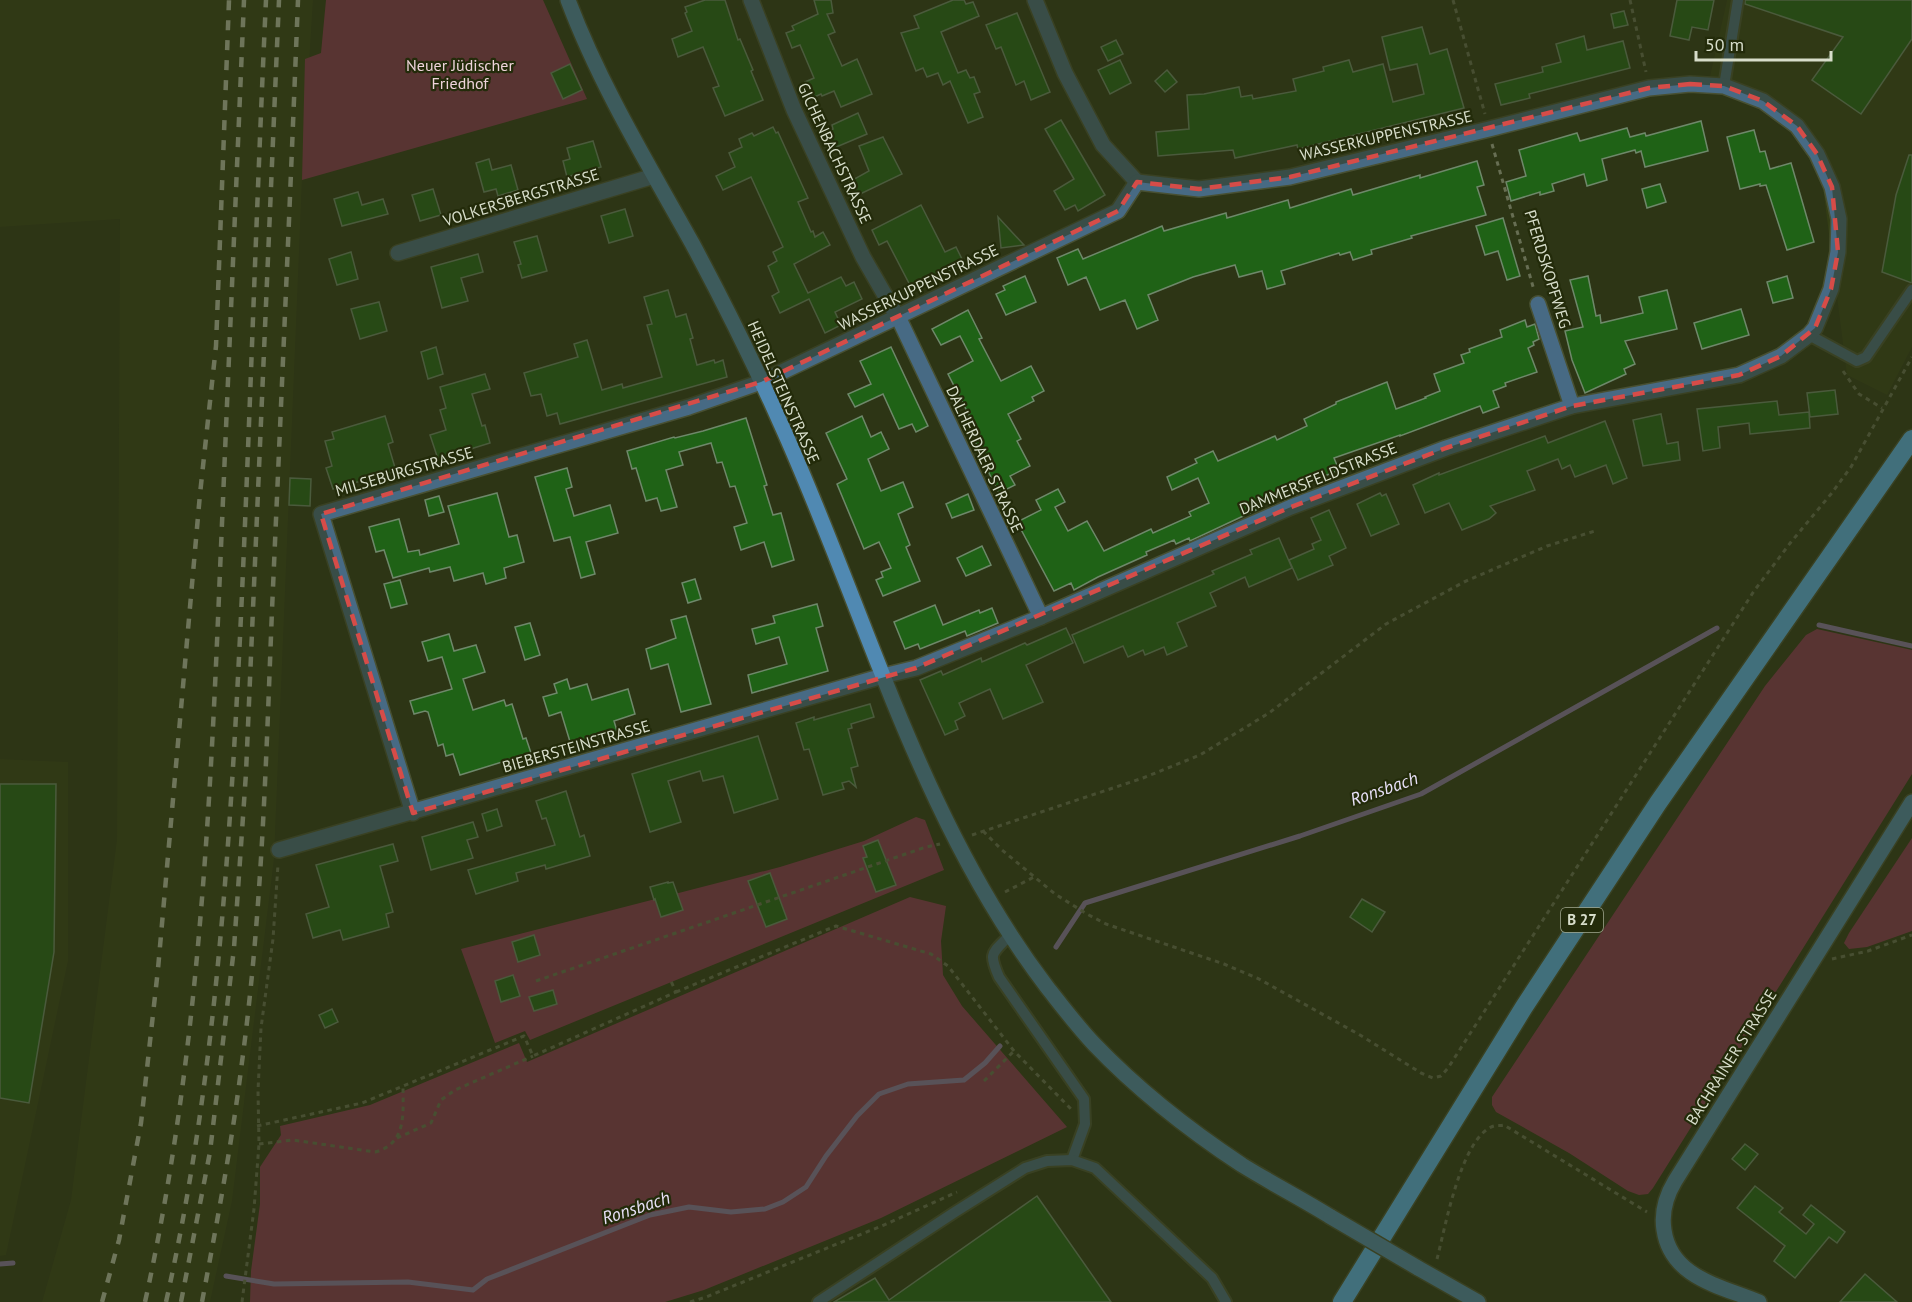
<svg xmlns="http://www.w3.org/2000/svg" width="1912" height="1302" viewBox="0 0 1912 1302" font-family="'PT Sans',sans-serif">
  <rect width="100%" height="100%" fill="#2d3515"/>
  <!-- built -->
  <g fill="#343e15">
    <path d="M0,0H313L302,180L274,859L232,1201L210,1302H42L71,1200L117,839L120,219L0,227Z"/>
    <path d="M1727,0H1912V347L1887,395L1847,375L1823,187L1797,134L1751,101L1707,90Z"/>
    <path d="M0,759L68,762V961L6,1255L0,1256Z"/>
  </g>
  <!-- green -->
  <g fill="#8d3454">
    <path d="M326,0H543L587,99L302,180L305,59L321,53Z"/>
    <path d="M1817,629L1912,650V774L1653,1188L1648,1194L1639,1195L1628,1191L1569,1153L1496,1112L1492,1105V1097L1765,686L1806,635Z"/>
    <path d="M916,817L925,820L944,870L530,1040L525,1031L495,1043L461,949L780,867L864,841Z"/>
    <path d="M1912,838V931L1867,947L1849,949L1844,943L1849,933Z"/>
    <path d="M910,897L946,906L941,941L943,975L962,1006L1067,1127L881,1218L704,1290L665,1302H250L251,1271L260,1204V1167L281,1135L280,1126L370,1105L519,1043L527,1062Z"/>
  </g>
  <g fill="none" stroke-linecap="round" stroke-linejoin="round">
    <!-- stream -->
    <g stroke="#8c76a8" stroke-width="5">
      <path d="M1819,625L1912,646"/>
      <path d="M1056,947L1085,903L1300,836L1421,794L1717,628"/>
      <path d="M0,1264L13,1263"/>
      <path d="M226,1276L274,1284L408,1282L473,1290L487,1279L650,1215L689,1207L731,1212L765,1209L783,1202L806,1187L826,1156L857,1116L879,1094L908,1084L964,1080L985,1063L1000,1046"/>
    </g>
  </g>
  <!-- building -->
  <g fill="#1f6216" stroke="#6e886a" stroke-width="1.5">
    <path d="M705,0H725L738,40L740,39L753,70L751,71L763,100L725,116L713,88L719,86L703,47L678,57L672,39L692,31L685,13L687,12L685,7Z"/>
    <path d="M814,0H831L833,13L827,14L835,32L828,35L842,66L857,59L872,94L841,107L834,91L822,96L821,94L812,98L805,82L814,78L800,45L792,48L786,33L794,30L792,26L818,14Z"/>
    <path d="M953,0H964L966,4L973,2L979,16L941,32L958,73L966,70L970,78L974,77L980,92L974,94L983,117L968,123L950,81L943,85L938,73L927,77L923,68L916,71L901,33L919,28L914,16Z"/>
    <path d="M1677,0H1714L1708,30L1692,27L1689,40L1670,36Z"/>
    <path d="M1745,0H1912V39L1861,114L1812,80L1843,37L1745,4Z"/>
    <path d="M1624,11L1628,25L1614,28L1611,14Z"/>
    <path d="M1017,13L1050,92L1031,100L1024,81L1016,85L1001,47L996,49L986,25Z"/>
    <path d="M1422,27L1430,54L1447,49L1464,108L1298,149L1297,145L1235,158L1233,150L1158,156L1156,132L1189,129L1187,95L1204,94L1239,87L1241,97L1252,95L1253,99L1296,91L1293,79L1324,71L1323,67L1349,60L1353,72L1383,64L1393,102L1424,94L1417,64L1390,70L1382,37Z"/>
    <path d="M1584,36L1587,50L1623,41L1630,68L1529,94L1530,98L1501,105L1495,84L1543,72L1542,67L1561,62L1556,44Z"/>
    <path d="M1116,40L1123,54L1108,61L1101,47Z"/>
    <path d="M1120,60L1131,83L1110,94L1098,70Z"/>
    <path d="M570,64L582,90L563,99L551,73Z"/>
    <path d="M1167,70L1177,82L1165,92L1155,81Z"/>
    <path d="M858,113L867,134L834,148L827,132L833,129L832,125Z"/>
    <path d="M1061,120L1105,195L1078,211L1075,205L1065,210L1054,191L1074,179L1045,129Z"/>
    <path d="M1701,121L1708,151L1645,167L1641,151L1636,153L1635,150L1602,159L1607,180L1587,186L1584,174L1552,184L1554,191L1540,195V192L1511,201L1506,182L1526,176L1519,150L1577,133L1580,141L1627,128L1630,137L1645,133L1646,136Z"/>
    <path d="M773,127L776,133L778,132L808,198L798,202L811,232L813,231L815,237L823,232L830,245L794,264L808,293L841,277L846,286L854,282L862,299L835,312L841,325L825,333L809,299L780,313L772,296L779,292L768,266L777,261L773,252L783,247L751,177L723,190L716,176L735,167L729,153L742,147L739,139L752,133L754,136Z"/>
    <path d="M1754,130L1760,152L1765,151L1770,169L1791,163L1814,242L1787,250L1766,185L1760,186V184L1740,189L1727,137Z"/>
    <path d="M883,137L902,174L856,196L849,182L869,171L859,146Z"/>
    <path d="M593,141L601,167L567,177L563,161L570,159L567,148Z"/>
    <path d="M1909,155H1912V283L1882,272L1896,195Z"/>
    <path d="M489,159L492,170L511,165L518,190L498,196L496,189L484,192L476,163Z"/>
    <path d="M1477,161L1484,185L1477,187L1486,215L1411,236L1412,238L1371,250L1372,254L1353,260L1350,252L1340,255L1339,253L1281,271L1285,284L1267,289L1262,271L1239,277L1235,265L1193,277L1148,295L1158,320L1137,329L1125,300L1100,310L1086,277L1068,285L1057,258L1078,249L1083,259L1162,226L1164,231L1226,213L1227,218L1288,200L1290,208L1351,189L1353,195L1420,175V178Z"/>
    <path d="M1660,184L1666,202L1647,208L1642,189Z"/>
    <path d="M433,189L441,215L420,221L412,195Z"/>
    <path d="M358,192L362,205L383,199L388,214L342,226L334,199Z"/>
    <path d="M921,205L945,252L956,247L964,263L912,289L887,241L879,245L872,230Z"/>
    <path d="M625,209L633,236L609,243L601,216Z"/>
    <path d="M998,217L1024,245L1001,248Z"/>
    <path d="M1503,218L1520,276L1507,280L1498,251L1485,255L1476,226Z"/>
    <path d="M537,236L547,271L522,278L518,265L521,264L514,242Z"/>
    <path d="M351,252L358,279L337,285L329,259Z"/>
    <path d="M478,254L483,272L461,278L468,301L442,308L431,267Z"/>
    <path d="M1025,276L1036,302L1006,315L996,294L1005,290L1003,286Z"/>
    <path d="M1588,276L1596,316L1600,315L1601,323L1643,313L1639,297L1667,290L1677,329L1625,341L1635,364L1624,369L1626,374L1585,393L1572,360L1565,331L1583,327L1570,280Z"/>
    <path d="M1787,276L1793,298L1773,303L1767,282Z"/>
    <path d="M668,290L676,317L686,314L693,338L690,339L697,365L714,360L715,363L723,360L727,377L560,424L557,413L547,416L541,394L531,396L524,373L578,357L574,344L587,340L602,390L622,384L623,388L662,377L647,325L652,324L644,297Z"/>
    <path d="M379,302L387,331L360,339L351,309Z"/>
    <path d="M1741,309L1749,335L1702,349L1694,323Z"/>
    <path d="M968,310L982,338L979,339L1001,381L1031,366L1044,391L1032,397L1034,401L1008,414L1021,439L1017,441L1030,466L1010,476L1015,485L999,493L988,471L990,470L965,422L971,419L948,374L973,361L960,336L941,345L932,329Z"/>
    <path d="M1525,320L1527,327L1535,324L1539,339L1533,342L1534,345L1528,348L1537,372L1505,383L1506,386L1493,391L1499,407L1483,413L1480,406L1400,436V435L1334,458L1339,470L1254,505L1256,510L1190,541L1189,538L1176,544L1174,540L1146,552L1147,555L1098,577L1074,590L1071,583L1054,591L1017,522L1041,510L1036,500L1058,489L1065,502L1055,507L1068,531L1087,521L1104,551L1151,529L1153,533L1191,516L1189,512L1209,503L1198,478L1172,490L1167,477L1197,463L1195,459L1213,451L1218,461L1275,436L1277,440L1307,426L1304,419L1336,404V402L1387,382L1396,409L1426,398L1425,397L1440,391L1434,374L1464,363L1461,355L1470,352L1469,349L1502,337L1500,330Z"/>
    <path d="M436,347L443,374L428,379L421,352Z"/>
    <path d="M891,347L928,426L916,432L912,424L899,429L883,394L855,407L848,394L871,384L860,361Z"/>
    <path d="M485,374L490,389L472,394L482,426L485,425L490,443L438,459L430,435L446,430L440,410L446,408L440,387Z"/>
    <path d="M1835,390L1838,414L1810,417L1807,393Z"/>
    <path d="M1777,401L1779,415L1809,412L1810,428L1750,434L1749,423L1718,427L1720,448L1703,451L1697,409Z"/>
    <path d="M1661,414L1667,444L1678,442L1680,460L1643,466L1633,420Z"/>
    <path d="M385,416L393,442L388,444L396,471L333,489L326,468L332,466L325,441L334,439L332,432Z"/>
    <path d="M862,416L871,437L881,432L889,449L868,459L881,491L903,482L913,507L898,514L910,545L906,547L920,581L883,596L876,580L883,577L881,572L891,568L879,542L864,549L837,484L847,479L826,433Z"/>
    <path d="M746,418L767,485L764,486L773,515L781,513L794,560L772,567L764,542L741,550L734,527L747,523L735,486L730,487L722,462L717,463L711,443L679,452L683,465L666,470L677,507L661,511L657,498L646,501L636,468L632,469L627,451L674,437L675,438L703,431Z"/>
    <path d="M1605,421L1627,478L1613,484L1606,465L1575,477L1570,465L1562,469L1558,459L1527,471L1535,490L1490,506L1496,513L1489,519L1462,530L1449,503L1425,513L1413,485L1439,473V475L1545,436L1548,443Z"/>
    <path d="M567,468L572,487L566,489L574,516L610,505L618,533L586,542L595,574L581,578L570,537L554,541L535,477Z"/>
    <path d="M290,478L311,479L310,506L289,505Z"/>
    <path d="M497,493L509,537L517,535L524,562L504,568L506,578L486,584L483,573L454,581L450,567L430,572L429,568L393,578L384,550L376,552L369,527L399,519L408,552L419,550L420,555L459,544L448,506Z"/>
    <path d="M1380,493L1382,496L1386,494L1399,524L1371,536L1357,504Z"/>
    <path d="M968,494L974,510L952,518L946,504Z"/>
    <path d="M439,496L444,512L429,516L425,500Z"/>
    <path d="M1329,510L1346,548L1329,556L1333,565L1298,580L1289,560L1314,549L1312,544L1321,540L1311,518Z"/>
    <path d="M1279,538L1292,568L1249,587L1245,577L1210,593L1216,606L1177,623L1187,646L1167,655L1164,647L1145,655L1143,650L1128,657L1123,646L1084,663L1072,635L1214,574L1212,571L1252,554L1250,550Z"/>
    <path d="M982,546L991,565L966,576L957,558Z"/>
    <path d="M695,579L701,599L688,603L682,583Z"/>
    <path d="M400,580L407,604L391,608L384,584Z"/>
    <path d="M817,604L823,626L816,628L828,671L752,693L748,675L787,664L779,637L756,644L752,629L775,623L773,616Z"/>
    <path d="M935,605L943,625L979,610L980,613L992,608L998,623L967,636L965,631L920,649L918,644L905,649L894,622Z"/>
    <path d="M686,616L711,704L681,712L668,664L651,669L646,649L676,638L671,620Z"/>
    <path d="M530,623L540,655L525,660L515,627Z"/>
    <path d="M1066,628L1073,643L1026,665L1043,702L1003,719L990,689L959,703L965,716L955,721L958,729L945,735L920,680L941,671L943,675L981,658L982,662L1025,643L1027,645Z"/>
    <path d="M449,634L454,651L476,645L485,672L463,679L473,710L504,700L506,706L512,704L523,739L526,738L531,753L460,775L453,754L446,756L443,744L438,746L428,712L425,711L414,714L410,701L452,689L442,657L428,661L422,642Z"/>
    <path d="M567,679L570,689L587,684L592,700L628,689L635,714L614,721L617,731L571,745L561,712L549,716L543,697L557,693L554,684Z"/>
    <path d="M870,704L874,717L851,724L852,728L848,729L858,766L851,768L856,787L849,781L842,783L844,789L823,795L809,749L804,750L796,723L814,717V720Z"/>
    <path d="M758,736L778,799L734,813L723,776L703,781L700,771L668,781L681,822L650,832L632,774Z"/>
    <path d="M0,784H56L54,952L29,1103L0,1098Z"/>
    <path d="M566,791L580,837L584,835L590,856L546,869L545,865L516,873L518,881L476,894L468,870L555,845L546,818L542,819L536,801Z"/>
    <path d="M497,809L502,826L487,831L482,814Z"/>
    <path d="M473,822L478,837L467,840L473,858L431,870L422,837Z"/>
    <path d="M878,840L896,885L876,892L863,858L867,857L863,846Z"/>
    <path d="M393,844L398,861L380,866L393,912L386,914L389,927L343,940L340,930L313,938L306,914L329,907L316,865Z"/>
    <path d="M770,873L787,919L766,927L748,881Z"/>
    <path d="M668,882V883L673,882L683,910L661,917L655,899L654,900L650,887Z"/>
    <path d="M1362,899L1385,912L1372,932L1350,917Z"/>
    <path d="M534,935L540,955L518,962L512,942Z"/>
    <path d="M513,975L520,996L501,1002L495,981Z"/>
    <path d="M553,990L557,1004L534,1011L529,997Z"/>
    <path d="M332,1009L338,1022L325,1028L319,1015Z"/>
    <path d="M1745,1144L1758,1154L1745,1170L1732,1159Z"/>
    <path d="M1755,1186L1783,1208L1779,1212L1806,1234L1814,1224L1803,1215L1811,1205L1845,1232L1837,1243L1829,1237L1795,1278L1774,1261L1785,1246L1737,1208Z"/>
    <path d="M1037,1196L1111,1302H834L875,1278L889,1300Z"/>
    <path d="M1865,1274L1897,1302H1840Z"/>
  </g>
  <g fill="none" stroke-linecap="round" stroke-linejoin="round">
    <!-- lane casing -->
    <g stroke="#485032" stroke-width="14">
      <g id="lane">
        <path d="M1724,86L1738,0"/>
        <path d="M1809,335L1857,361L1866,357L1912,290"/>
        <path d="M1010,935C992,954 988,952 999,977L1084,1099L1085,1124L1072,1160"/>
        <path d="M818,1302L955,1212L1025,1168L1047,1161L1072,1160L1095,1168L1212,1278L1226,1302"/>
      </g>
    </g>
    <!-- street casing -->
    <g stroke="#485032" stroke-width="18">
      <g id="street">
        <path d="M751,0L794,110L863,257L901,323L1041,617"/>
        <path d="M1035,0L1065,73L1103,145L1137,182"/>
        <path d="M398,253L654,176"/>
        <path d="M1538,304L1572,406"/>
        <path d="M413,813L321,514L689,407L761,382L1118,211L1137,182"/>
        <path d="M279,850L883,676L916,668L1041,617L1291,507L1446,448L1572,406L1739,375L1781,356L1809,335L1815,328L1831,289L1838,252L1839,219L1832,187L1817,154L1797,126L1763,101L1724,86L1690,84L1649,88L1489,129L1290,177L1199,189L1137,182"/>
      </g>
    </g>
    <!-- secondary casing -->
    <g stroke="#485032" stroke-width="18">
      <g id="secondary">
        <path d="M568,0C600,85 648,164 692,243C723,301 753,361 780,422C866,611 919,819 1047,987C1062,1006 1077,1026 1094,1044C1138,1090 1189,1130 1242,1165C1271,1183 1302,1199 1331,1217"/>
        <path d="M1418,1268L1478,1302"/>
        <path d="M1759,1302C1721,1286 1671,1278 1664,1230C1661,1211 1666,1196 1675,1181L1912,802"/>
      </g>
    </g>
    <!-- highway casing -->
    <g stroke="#485032" stroke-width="21">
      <path id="highway" d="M1342,1302L1524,1007L1658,803L1912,439"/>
    </g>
    <!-- path -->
    <g stroke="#676e53" stroke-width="3" stroke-dasharray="4.5 4.5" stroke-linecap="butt">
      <path d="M1453,0L1485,114"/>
      <path d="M1630,0L1646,72"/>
      <path d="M1492,144L1534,290"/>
      <path d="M1843,371L1859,394L1882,408"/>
      <path d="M983,831L1002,850L1055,894L1087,914L1106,924L1224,964L1259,979L1360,1035L1421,1073L1433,1078L1441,1076L1448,1068L1754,591L1791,542L1831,494L1851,467L1912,357"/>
      <path d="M972,835L1143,778L1200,755L1269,713L1386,624L1464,582L1547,546L1598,530"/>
      <path d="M1005,892L1034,877"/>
      <path d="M1832,959L1868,951L1912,935"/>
      <path d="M536,981L926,847L940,844"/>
      <path d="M676,992L836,926L887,941L931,954L948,966L1014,1051L1071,1109"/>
      <path d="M984,1081L1014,1051"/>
      <path d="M257,1126L362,1103L524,1036L533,1056L676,992L670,979"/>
      <path d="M397,1138L431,1123L441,1100L455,1090L533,1056"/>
      <path d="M259,1144L293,1140L375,1152C407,1144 403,1113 403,1086"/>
      <path d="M1437,1259C1445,1229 1461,1136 1494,1126C1497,1125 1501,1126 1504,1125L1647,1212"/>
      <path d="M242,1302L254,1209L259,1144L258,1091L261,1028L273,939L278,865"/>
      <path d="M690,1302L706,1297L884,1225L957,1192"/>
    </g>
    <!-- lane -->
    <use href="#lane" stroke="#476a84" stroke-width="10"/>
    <!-- street -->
    <use href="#street" stroke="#476a84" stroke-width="15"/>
    <!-- secondary -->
    <use href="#secondary" stroke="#5089b2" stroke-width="15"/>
    <!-- highway -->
    <use href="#highway" stroke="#5ab6f5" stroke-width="18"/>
    <!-- rail -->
    <g stroke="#bdc3ae" stroke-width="4.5" stroke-dasharray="10 10" stroke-linecap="butt">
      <path d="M102,1302L119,1240L141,1123L158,969L200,494L216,346L229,0"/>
      <path d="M145,1302C198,1062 210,816 220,571C228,381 236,190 244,0"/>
      <path d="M166,1302C215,1083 229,860 240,637C250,425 256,212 266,0"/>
      <path d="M181,1302L210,1152L234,948L246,773L279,0"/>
      <path d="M202,1302C217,1222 232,1143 242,1062C262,913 266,761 272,610C281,407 290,203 298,0"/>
    </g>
    <!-- secondary-bridge casing -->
    <g stroke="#485032" stroke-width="18" stroke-linecap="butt">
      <path id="secondary-bridge" d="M1331,1217L1418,1268"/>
    </g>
    <!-- secondary-bridge -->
    <use href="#secondary-bridge" stroke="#5089b2" stroke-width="15"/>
  </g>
  <!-- marked area -->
  <path d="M0 0H1912V1302H0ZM1690,84L1724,86L1763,101L1797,126L1817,154L1832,187L1838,252L1831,289L1815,328L1781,356L1739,375L1572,406L1446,448L1291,507L916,668L413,813L321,514L761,382L1118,211L1137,182L1199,189L1290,177L1649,88Z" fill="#2d3515" fill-opacity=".55" fill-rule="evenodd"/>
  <path fill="none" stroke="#d64c48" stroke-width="4.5" stroke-dasharray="12 8" stroke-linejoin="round" d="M1690,84L1724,86L1763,101L1797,126L1817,154L1832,187L1838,252L1831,289L1815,328L1781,356L1739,375L1572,406L1446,448L1291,507L916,668L413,813L321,514L761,382L1118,211L1137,182L1199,189L1290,177L1649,88Z"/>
  <g text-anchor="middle" stroke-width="4.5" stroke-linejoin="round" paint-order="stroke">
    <!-- shield labels -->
    <rect fill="#232b0a" stroke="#a1a890" stroke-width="1.5" x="1561" y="908" width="42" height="24" rx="4.5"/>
    <g font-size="15" font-weight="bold" fill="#d7ddca">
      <text x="1582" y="925">B 27</text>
    </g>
    <!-- park labels -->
    <g font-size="16" fill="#eed3da" stroke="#232b0a">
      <text x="460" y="71">Neuer Jüdischer<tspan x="460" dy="18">Friedhof</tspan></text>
    </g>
    <!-- street labels -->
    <g font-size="16" fill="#d7ddca" stroke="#232b0a">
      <text transform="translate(1386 135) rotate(-13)" y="6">WASSERKUPPENSTRASSE</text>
      <text transform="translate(835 153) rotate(65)" y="6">GICHENBACHSTRASSE</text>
      <text transform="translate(521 197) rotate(-17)" y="6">VOLKERSBERGSTRASSE</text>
      <text transform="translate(1548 269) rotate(73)" y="6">PFERDSKOPFWEG</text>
      <text transform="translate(918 287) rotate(-26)" y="6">WASSERKUPPENSTRASSE</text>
      <text transform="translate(784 392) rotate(66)" y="6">HEIDELSTEINSTRASSE</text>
      <text transform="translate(985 459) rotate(65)" y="6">DALHERDAER STRASSE</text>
      <text transform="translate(404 471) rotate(-16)" y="6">MILSEBURGSTRASSE</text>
      <text transform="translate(1318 478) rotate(-22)" y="6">DAMMERSFELDSTRASSE</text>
      <text transform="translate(576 746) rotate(-16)" y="6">BIEBERSTEINSTRASSE</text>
      <text transform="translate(1731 1057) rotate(-58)" y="6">BACHRAINER STRASSE</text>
    </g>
    <!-- water labels -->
    <g font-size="18" font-style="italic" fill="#e8e0f7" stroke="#232b0a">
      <text transform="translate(1384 789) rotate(-19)" y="6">Ronsbach</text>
      <text transform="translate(636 1208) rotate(-18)" y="6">Ronsbach</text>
    </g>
  </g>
  <!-- scale -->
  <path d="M1696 51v9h135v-9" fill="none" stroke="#d7ddca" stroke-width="3"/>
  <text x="1705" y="51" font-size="18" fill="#d7ddca" stroke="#232b0a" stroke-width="4.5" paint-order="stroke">50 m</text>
</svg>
